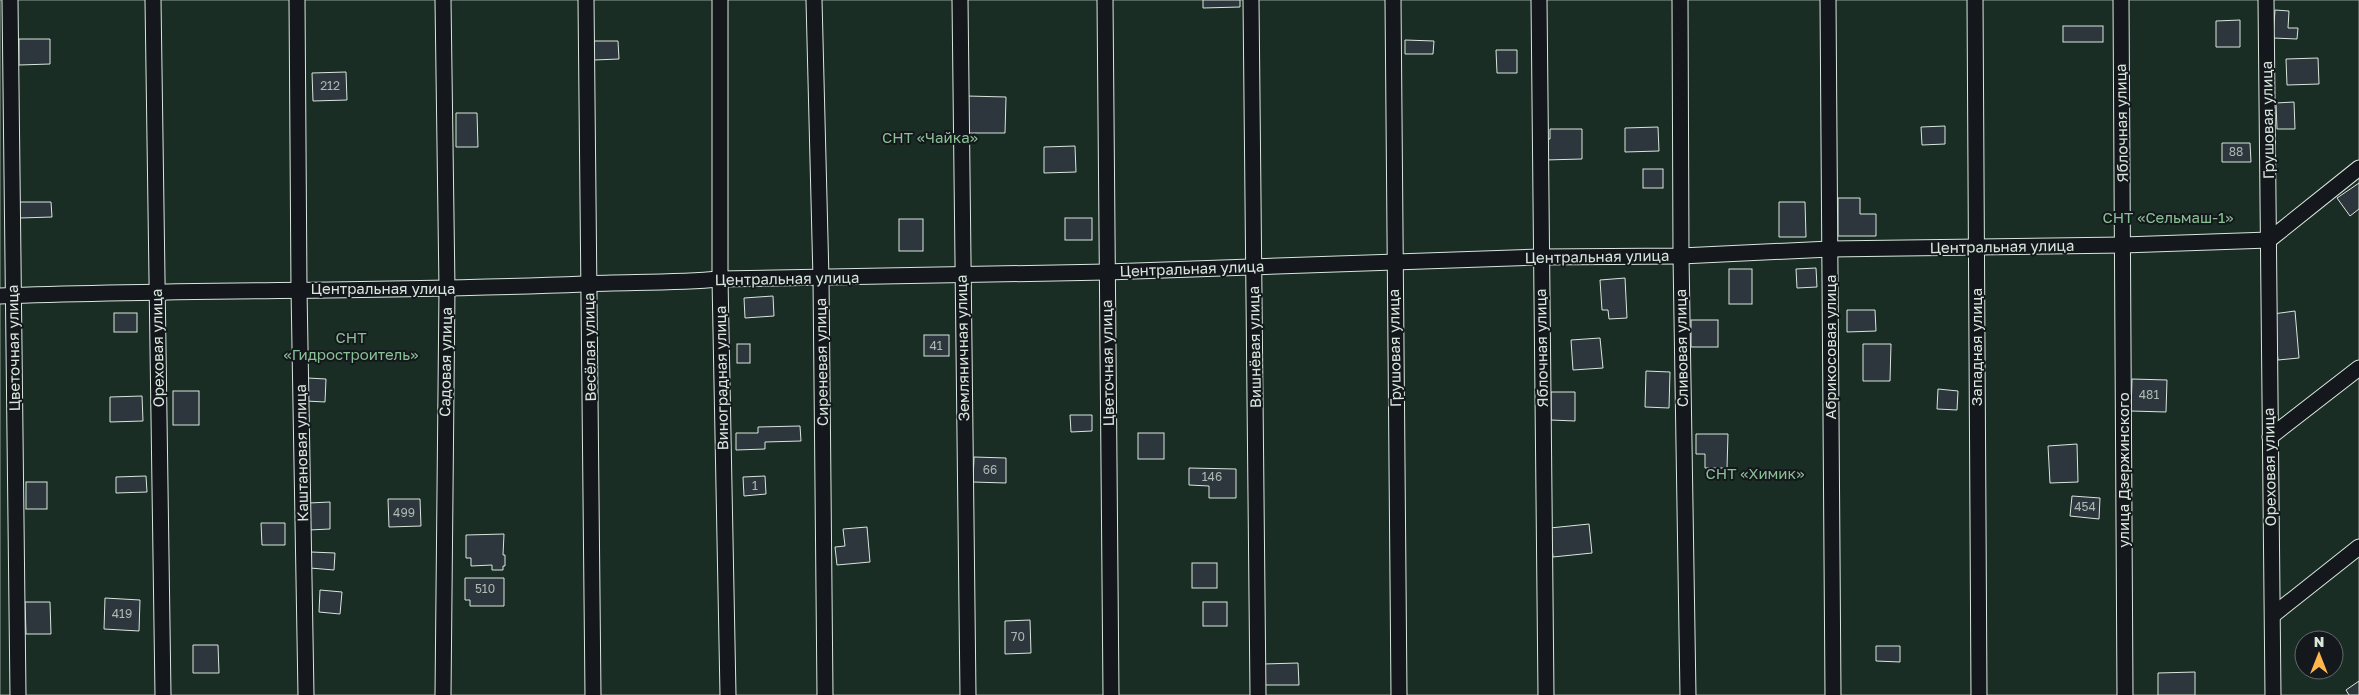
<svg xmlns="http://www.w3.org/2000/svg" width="2359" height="695" viewBox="0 0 2359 695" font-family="'Golos Text',sans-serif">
  <rect width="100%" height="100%" fill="#14181c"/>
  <!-- green -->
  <path fill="#1a2d24" stroke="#939e99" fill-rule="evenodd" d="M0,0H2359V695H0ZM2304,640H2334V670H2304Z"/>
  <!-- building -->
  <g fill="#2c363c" stroke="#d8e6dc">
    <path d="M1203,0H1240V7L1203,8Z"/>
    <path d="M2275,10L2289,11L2288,28H2298L2297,39L2273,38Z"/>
    <path d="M2240,20V47H2216V21Z"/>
    <rect x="2063" y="26" width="40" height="16"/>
    <path d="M19,39H50V64L19,65Z"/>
    <path d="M1405,40L1434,41L1433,54H1405Z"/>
    <path d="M594,41H618L619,59L594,60Z"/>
    <path d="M1496,50H1517V73H1497Z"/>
    <path d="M2318,58L2319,84L2287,85L2286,59Z"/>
    <path d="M346,72L347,100L313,101L312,73Z"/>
    <path d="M967,96L1006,97L1005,133H967Z"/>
    <path d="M2294,102L2295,129H2277L2276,103Z"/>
    <path d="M456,113H477L478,147H456Z"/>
    <path d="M1945,126V144L1922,145L1921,127Z"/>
    <path d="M1658,127L1659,151L1625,152V128Z"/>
    <path d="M1550,129H1582V159L1545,160V139H1550Z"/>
    <path d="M2222,143H2250L2251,162H2222Z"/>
    <path d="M1075,146L1076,172L1044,173V147Z"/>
    <rect x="1643" y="169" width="20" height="19"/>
    <path d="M2359,183V209L2350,216L2337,198Z"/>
    <path d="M1838,198H1860V214H1876V236H1838Z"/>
    <path d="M20,202H51L52,217L20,218Z"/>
    <path d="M1779,202H1805L1806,237H1779Z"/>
    <rect x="1065" y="218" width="27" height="22"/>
    <rect x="899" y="219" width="24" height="32"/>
    <path d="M1816,268L1817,287L1797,288L1796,269Z"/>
    <rect x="1729" y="269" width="23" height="35"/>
    <path d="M1625,278L1627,318L1609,319L1608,310H1602L1600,280Z"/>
    <path d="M773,296L774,316L745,318L744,298Z"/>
    <path d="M1847,310H1875L1876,331L1847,332Z"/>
    <path d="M2295,311L2299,358L2278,360L2273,314Z"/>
    <rect x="114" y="313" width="23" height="19"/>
    <rect x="1691" y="320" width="27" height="27"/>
    <rect x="924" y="335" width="25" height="21"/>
    <path d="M1600,338L1603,368L1573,370L1571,340Z"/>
    <rect x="737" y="344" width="13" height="19"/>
    <path d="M1863,344H1891L1890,381H1863Z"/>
    <path d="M1646,371L1670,372L1669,408L1645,407Z"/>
    <path d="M308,378L326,379L325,402L306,401Z"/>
    <path d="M2132,379L2167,380L2166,412L2131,411Z"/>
    <path d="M1938,389L1958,391L1957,410L1937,409Z"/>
    <rect x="173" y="391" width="26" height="34"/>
    <path d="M1551,392H1575V421L1551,420Z"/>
    <path d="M142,396L143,421L110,422V397Z"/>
    <path d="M1070,415H1092V431L1071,432Z"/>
    <path d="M800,426L801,441L765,442V449L736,450V433H758V427Z"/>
    <rect x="1138" y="433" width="26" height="26"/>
    <path d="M1696,434H1728L1727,468H1705V454H1696Z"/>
    <path d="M2077,444L2078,482L2050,483L2048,446Z"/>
    <path d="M974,457L1006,458V483L973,482Z"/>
    <path d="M1189,468L1236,469V498H1209V486L1189,485Z"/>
    <path d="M146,476L147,492L116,493V477Z"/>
    <path d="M765,476L766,494L744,496L743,477Z"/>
    <rect x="26" y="482" width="21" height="27"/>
    <path d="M2072,496L2100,498L2099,519L2070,516Z"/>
    <path d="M388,499H420L421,526L389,527Z"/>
    <path d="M330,502V529L309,530V503Z"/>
    <path d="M261,523H285V545H262Z"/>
    <path d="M1589,524L1592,553L1553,557L1550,528Z"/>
    <path d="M867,527L870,562L837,565L835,547L845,546L843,529Z"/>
    <path d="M504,534L503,555H505V566H503V570H492V565L471,566V558H466V535Z"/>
    <path d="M311,552L335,553L334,570L310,568Z"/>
    <rect x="1192" y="563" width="25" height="25"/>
    <path d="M465,578H504V606H470V600H465Z"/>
    <path d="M320,590L342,592L340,614L319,612Z"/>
    <path d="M105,598L140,600L139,631L104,629Z"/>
    <path d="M25,602H50L51,634H26Z"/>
    <rect x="1203" y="602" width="24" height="24"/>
    <path d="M1030,620L1031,653L1005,654V621Z"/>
    <path d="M193,645H218L219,673H193Z"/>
    <path d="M1876,646H1900V662L1876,661Z"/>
    <path d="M1298,663L1299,685H1263V664Z"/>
    <path d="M2195,672V695H2158V673Z"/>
    <path d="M2359,681V695H2349L2346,690Z"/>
  </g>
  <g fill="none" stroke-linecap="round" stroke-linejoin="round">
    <!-- minor casing -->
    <g stroke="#d8e6dc" stroke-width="17">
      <g id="minor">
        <path d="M10,0L18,695"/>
        <path d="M153,0L163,695"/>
        <path d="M297,0L299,289L306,695"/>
        <path d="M586,0L593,695"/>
        <path d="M720,0V279L728,695"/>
        <path d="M814,0L821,279L825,695"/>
        <path d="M960,0L968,695"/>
        <path d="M1105,0L1111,695"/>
        <path d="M1251,0L1258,695"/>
        <path d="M1393,0L1399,695"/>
        <path d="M1539,0L1546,695"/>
        <path d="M1680,0L1681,256L1688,695"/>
        <path d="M1828,0L1833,695"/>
        <path d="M1975,0L1979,695"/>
        <path d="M2121,0L2125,695"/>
        <path d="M2266,0L2273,695"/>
        <path d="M0,296C195,289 390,292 584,284C630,282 675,283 720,279L1107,272L1541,257L1681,256L1830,249L2123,245L2269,240L2359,168"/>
        <path d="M2270,437L2359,368"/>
        <path d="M2273,615L2359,547"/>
        <path d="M443,695L447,289L443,0"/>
      </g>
    </g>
    <!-- minor -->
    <use href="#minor" stroke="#14181c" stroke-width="15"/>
  </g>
  <g text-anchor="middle" stroke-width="4" stroke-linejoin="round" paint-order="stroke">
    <!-- number labels -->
    <g font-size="12" fill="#adbab4">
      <text x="330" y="90">212</text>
      <text x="2236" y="156">88</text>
      <text x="936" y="350">41</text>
      <text x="2149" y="399">481</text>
      <text x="990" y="474">66</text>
      <text x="1212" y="481">146</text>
      <text x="755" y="490">1</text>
      <text x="2085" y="511">454</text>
      <text x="404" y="517">499</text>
      <text x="485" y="593">510</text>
      <text x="122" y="618">419</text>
      <text x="1018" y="641">70</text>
    </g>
    <!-- street labels -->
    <g font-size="15" fill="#d8e6dc" stroke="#14181c">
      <text transform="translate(2268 120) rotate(-91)" y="5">Грушовая улица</text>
      <text transform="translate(2122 123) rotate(-91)" y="5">Яблочная улица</text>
      <text transform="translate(2002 247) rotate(-1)" y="5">Центральная улица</text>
      <text transform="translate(1597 257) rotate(-1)" y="5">Центральная улица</text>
      <text transform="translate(1192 269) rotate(-2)" y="5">Центральная улица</text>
      <text transform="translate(787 279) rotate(-1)" y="5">Центральная улица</text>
      <text x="383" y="294">Центральная улица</text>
      <text transform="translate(590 347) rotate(-91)" y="5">Весёлая улица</text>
      <text transform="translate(1255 347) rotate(-91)" y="5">Вишнёвая улица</text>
      <text transform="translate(1831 347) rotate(-90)" y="5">Абрикосовая улица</text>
      <text transform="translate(1977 347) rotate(-90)" y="5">Западная улица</text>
      <text transform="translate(14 348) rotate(-91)" y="5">Цветочная улица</text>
      <text transform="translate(158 348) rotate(-91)" y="5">Ореховая улица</text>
      <text transform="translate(963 348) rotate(-91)" y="5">Земляничная улица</text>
      <text transform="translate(1395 348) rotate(-91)" y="5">Грушовая улица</text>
      <text transform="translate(1542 348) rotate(-91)" y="5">Яблочная улица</text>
      <text transform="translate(1682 348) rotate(-91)" y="5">Сливовая улица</text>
      <text transform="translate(446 362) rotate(-89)" y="5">Садовая улица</text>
      <text transform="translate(822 362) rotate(-91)" y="5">Сиреневая улица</text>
      <text transform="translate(1108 363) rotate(-91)" y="5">Цветочная улица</text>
      <text transform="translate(722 378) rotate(-91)" y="5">Виноградная улица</text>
      <text transform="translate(302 453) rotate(-91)" y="5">Каштановая улица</text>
      <text transform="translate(2270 467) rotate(-91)" y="5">Ореховая улица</text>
      <text transform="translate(2124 470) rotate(-90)" y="5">улица Дзержинского</text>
    </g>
    <!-- park labels -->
    <g font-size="15" fill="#8ac095" stroke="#14181c">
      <text x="930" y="143">СНТ «Чайка»</text>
      <text x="2168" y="223">СНТ «Сельмаш-1»</text>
      <text x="351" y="343">СНТ<tspan x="351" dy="17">«Гидростроитель»</tspan></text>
      <text x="1755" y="479">СНТ «Химик»</text>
    </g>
  </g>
  <!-- north arrow -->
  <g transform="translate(2319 655)"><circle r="24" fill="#14181c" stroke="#626a69"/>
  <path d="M0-4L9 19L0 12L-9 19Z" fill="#ffb74d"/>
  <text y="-8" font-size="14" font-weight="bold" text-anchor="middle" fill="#d8e6dc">N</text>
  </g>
</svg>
